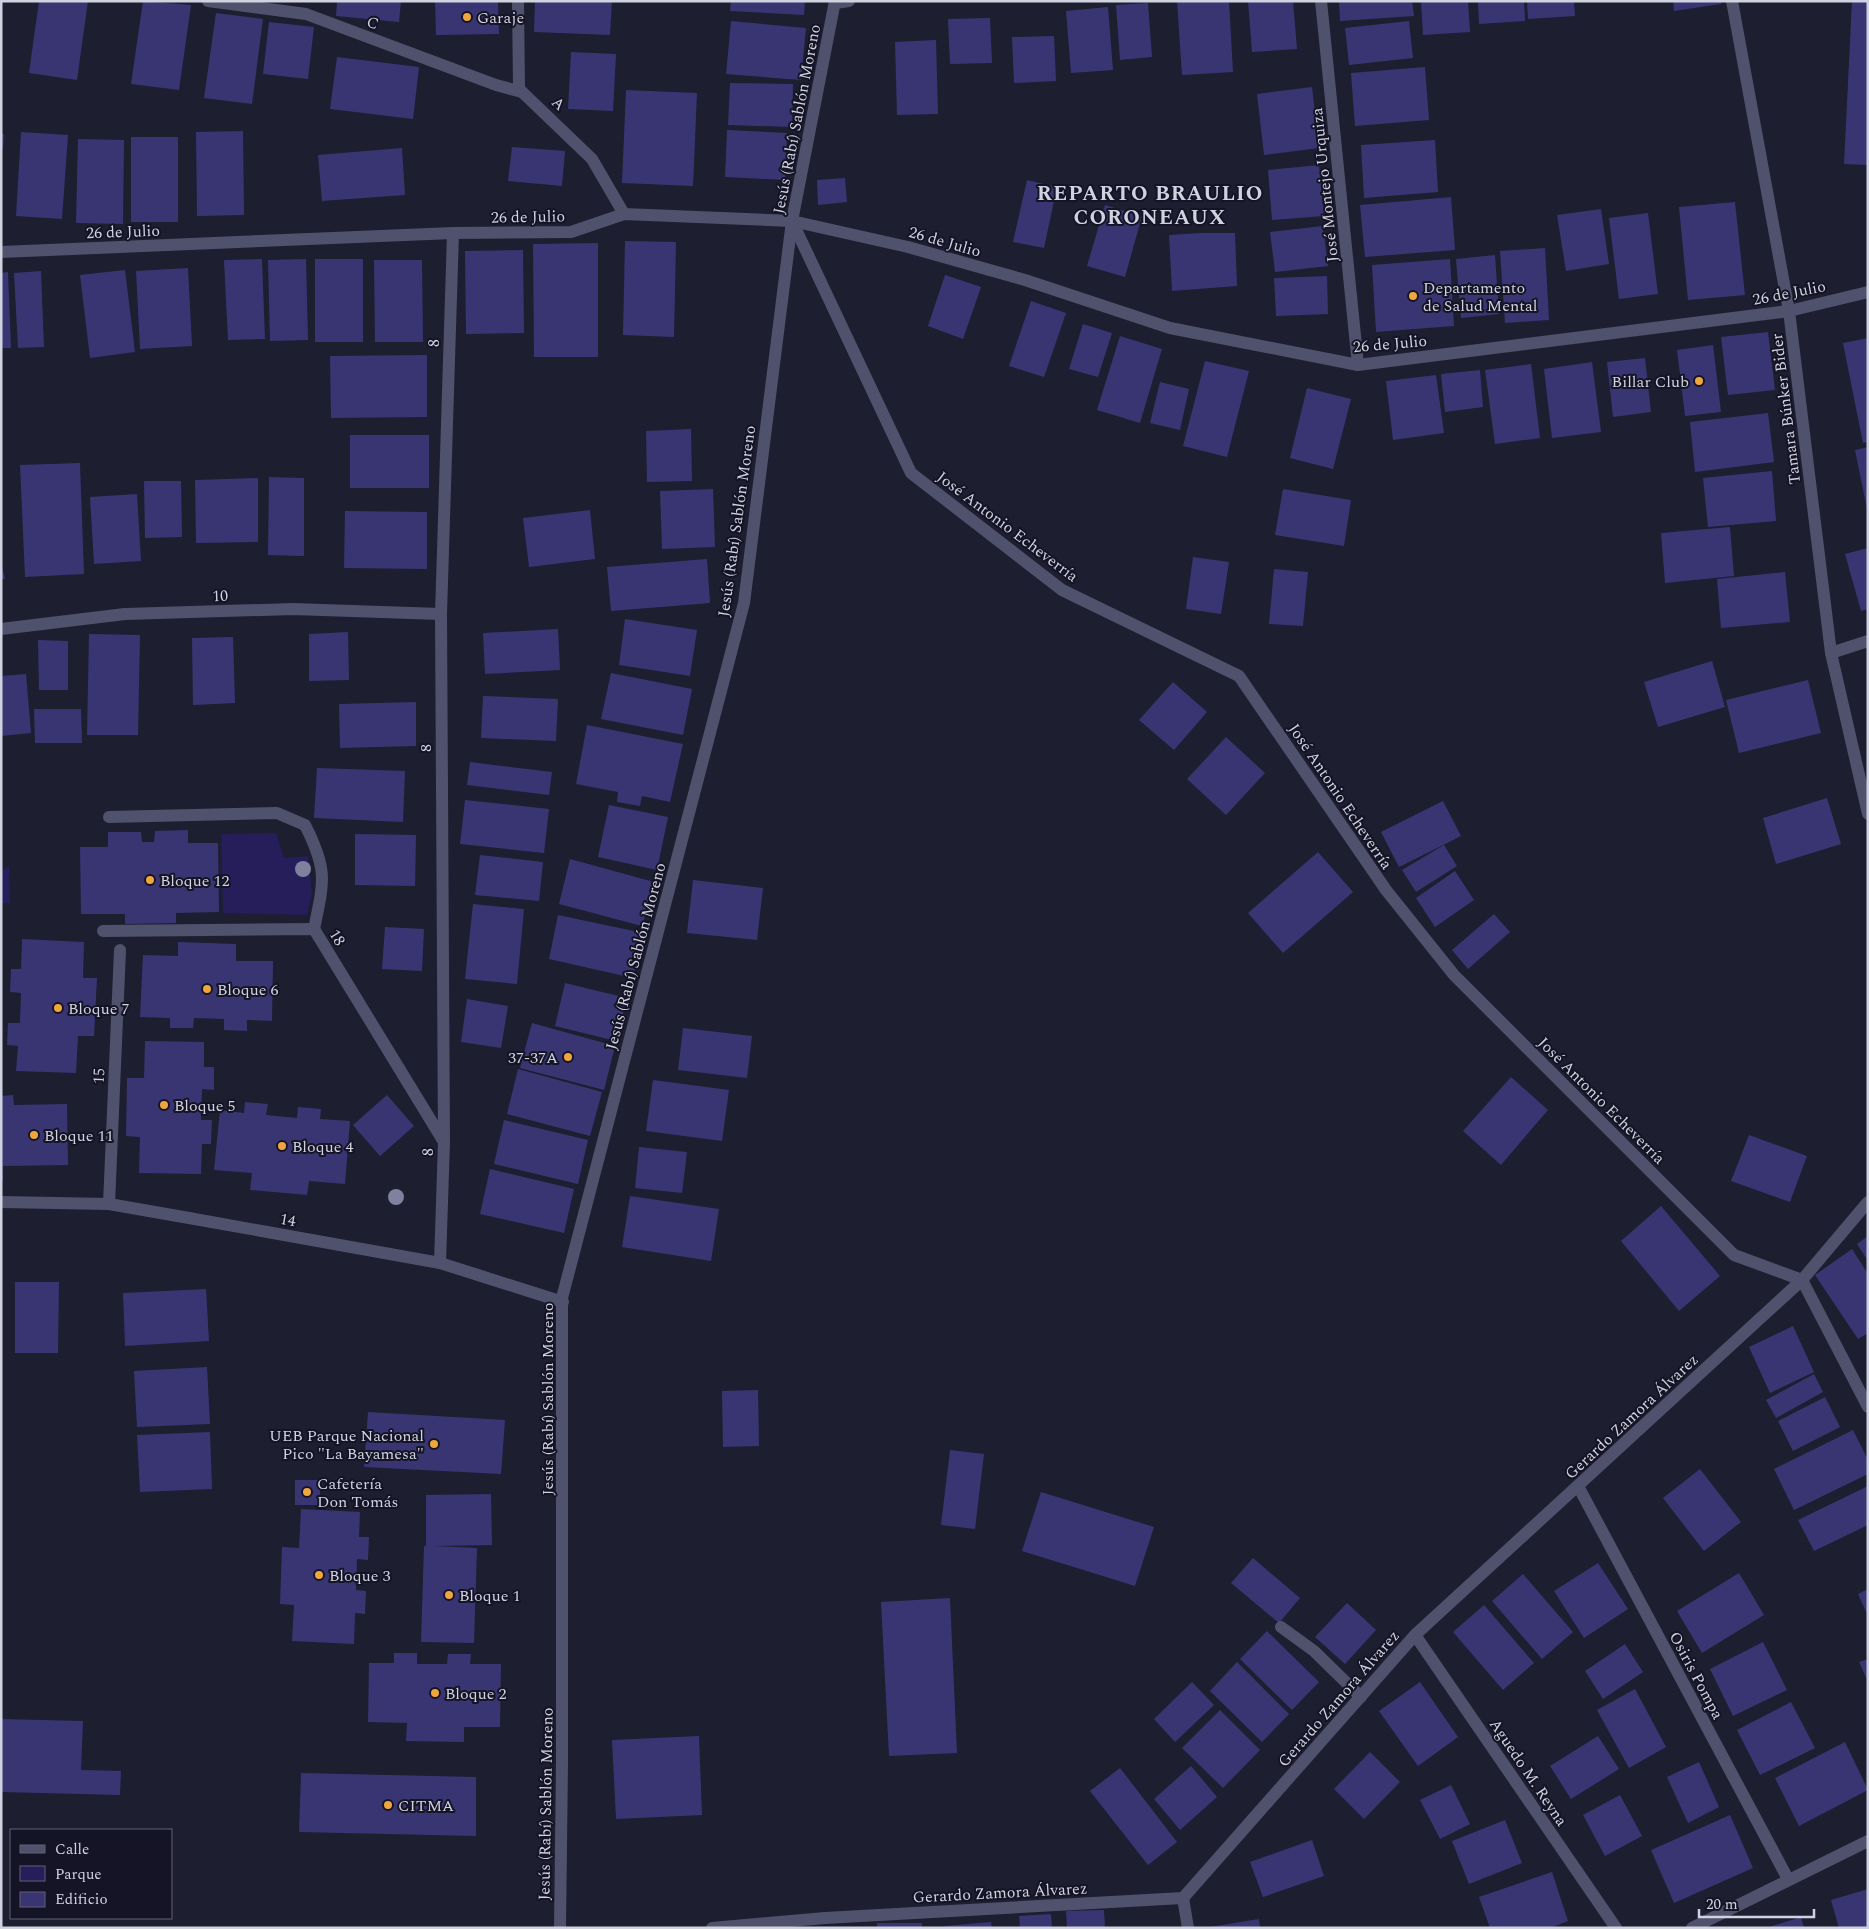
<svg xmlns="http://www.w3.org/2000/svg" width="1869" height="1929" viewBox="0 0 1869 1929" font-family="Spectral,serif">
  <rect width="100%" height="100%" fill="#1d1e30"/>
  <!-- green -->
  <g fill="#251e5a">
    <path d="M276,833L284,858L308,856L312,894L307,915L223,913L221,834Z"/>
    <path d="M9,866L10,903H1V871Z"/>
  </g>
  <!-- building -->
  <g fill="#393573">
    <path d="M39,1H88L77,80L29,73Z"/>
    <path d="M143,1L191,5L179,90L131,84Z"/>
    <path d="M337,1H401L399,22L336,16Z"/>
    <path d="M435,1H498L499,34L436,35Z"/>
    <path d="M535,1H612L610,35L534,32Z"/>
    <path d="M731,1H805L804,15L730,11Z"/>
    <path d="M1177,1H1229L1233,72L1182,75Z"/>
    <path d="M1248,1H1293L1297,49L1252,52Z"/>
    <path d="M1339,1H1412L1414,16L1340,21Z"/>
    <path d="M1421,1H1468L1470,32L1423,35Z"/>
    <path d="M1478,1H1524L1525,21L1479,24Z"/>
    <path d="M1527,1H1574L1575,16L1528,19Z"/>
    <path d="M1673,1H1721V4L1674,11Z"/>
    <path d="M1852,1H1868V165L1844,164Z"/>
    <path d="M1148,3L1152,57L1120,60L1116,5Z"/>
    <path d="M1108,7L1113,70L1071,73L1066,11Z"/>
    <path d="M216,13L263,19L252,104L204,98Z"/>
    <path d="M990,18L992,63L950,64L948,19Z"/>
    <path d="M731,21L806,28L801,80L726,74Z"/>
    <path d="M1409,21L1413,58L1349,65L1345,28Z"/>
    <path d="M269,22L314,27L308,79L263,74Z"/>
    <path d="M1054,36L1056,81L1014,83L1012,37Z"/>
    <path d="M936,40L938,114L897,115L895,42Z"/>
    <path d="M571,52L616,54L613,111L568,109Z"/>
    <path d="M337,57L419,67L413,119L330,109Z"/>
    <path d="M1425,67L1429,120L1355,126L1351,73Z"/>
    <path d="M730,83L793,84L792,127L728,125Z"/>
    <path d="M1312,87L1319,148L1264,155L1257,94Z"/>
    <path d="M626,90L697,93L693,186L622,183Z"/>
    <path d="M727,130L787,133L785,180L725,177Z"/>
    <path d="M243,131L244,215L197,216L196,132Z"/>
    <path d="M21,132L68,135L62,219L16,216Z"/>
    <path d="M1,134H4L3,148H1Z"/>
    <rect x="131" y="137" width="47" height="85"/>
    <path d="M78,139L124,140L123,224L76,223Z"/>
    <path d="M1435,140L1438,192L1364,198L1361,145Z"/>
    <path d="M512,147L565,151L562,186L508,181Z"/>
    <path d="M402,148L405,195L322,201L318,155Z"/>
    <path d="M1319,165L1324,216L1272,220L1268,170Z"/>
    <path d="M845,178L847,202L818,205L817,180Z"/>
    <path d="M1027,180L1057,187L1044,248L1013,242Z"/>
    <path d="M1451,197L1455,250L1365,257L1360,205Z"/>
    <path d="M1735,202L1745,295L1688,300L1679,207Z"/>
    <path d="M1105,205L1142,216L1125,277L1087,266Z"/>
    <path d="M1601,209L1609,264L1566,271L1557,215Z"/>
    <path d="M1648,213L1658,294L1619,299L1609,218Z"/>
    <path d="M1323,226L1328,266L1275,272L1270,232Z"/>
    <path d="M1201,233H1235L1237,286L1172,291L1169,235Z"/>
    <path d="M625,241L676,242L674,337L623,335Z"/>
    <path d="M598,243V357H534L533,244Z"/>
    <path d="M1545,248L1549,320L1505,323L1500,251Z"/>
    <path d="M523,250L524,333L466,334L465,251Z"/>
    <path d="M1495,255L1499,314L1461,318L1456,259Z"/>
    <path d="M262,259L265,339L228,340L224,260Z"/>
    <path d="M306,259L308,340L270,341L268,260Z"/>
    <rect x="315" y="259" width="48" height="83"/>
    <path d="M1450,259L1454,326L1376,332L1372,265Z"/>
    <path d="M374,260H422L423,342H375Z"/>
    <path d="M188,268L192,346L140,349L136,271Z"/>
    <path d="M125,270L135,352L90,358L80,275Z"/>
    <path d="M41,271L44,347L18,348L14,273Z"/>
    <path d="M8,272L11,348H1V273Z"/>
    <path d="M945,275L981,287L963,339L928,326Z"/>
    <path d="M1327,276L1328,314L1276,316L1274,278Z"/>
    <path d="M1031,301L1066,313L1044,377L1009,366Z"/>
    <path d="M1083,324L1112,333L1098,377L1069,369Z"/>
    <path d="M1768,332L1775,390L1728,395L1721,337Z"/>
    <path d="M1120,336L1162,349L1140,423L1097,410Z"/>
    <path d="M1868,338V442L1863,443L1843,343Z"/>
    <path d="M1713,345L1721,412L1685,416L1677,350Z"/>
    <path d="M427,355V417L331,418L330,356Z"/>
    <path d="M1645,358L1651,412L1613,417L1607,362Z"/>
    <path d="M1205,361L1249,371L1227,457L1183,446Z"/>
    <path d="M1592,362L1601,432L1552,438L1544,369Z"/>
    <path d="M1531,364L1540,438L1495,444L1485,370Z"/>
    <path d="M1480,370L1483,407L1445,412L1441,374Z"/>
    <path d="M1436,375L1444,433L1393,440L1386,381Z"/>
    <path d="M1160,382L1189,389L1180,430L1150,423Z"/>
    <path d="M1307,388L1351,399L1333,469L1290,458Z"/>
    <path d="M1768,413L1774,462L1695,472L1690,422Z"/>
    <path d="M691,429L692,481L647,482L646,431Z"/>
    <rect x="350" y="435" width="79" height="53"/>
    <path d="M1868,447V509H1867L1855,450Z"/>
    <path d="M80,463L84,574L25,577L20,465Z"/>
    <path d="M1772,471L1776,521L1708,527L1703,478Z"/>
    <path d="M269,477L304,478V556L268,555Z"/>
    <path d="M258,478V542L196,543L195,480Z"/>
    <path d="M144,481H181L182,537L145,538Z"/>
    <path d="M713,489L715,547L662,549L660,491Z"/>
    <path d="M1283,489L1351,500L1344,546L1275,535Z"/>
    <path d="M137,494L141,561L94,564L90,497Z"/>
    <path d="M590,510L595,559L529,567L523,518Z"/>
    <path d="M345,511L427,512V569L344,568Z"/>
    <path d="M1730,527L1734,576L1665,583L1661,533Z"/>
    <path d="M1868,548V609L1861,611L1845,554Z"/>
    <path d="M1193,557L1229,562L1221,614L1186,609Z"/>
    <path d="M707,559L710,603L611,611L607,567Z"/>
    <path d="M1,562L5,579H1Z"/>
    <path d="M1274,569L1308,572L1303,626L1269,624Z"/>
    <path d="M1785,572L1790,622L1721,628L1717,579Z"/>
    <path d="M625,619L697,630L690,676L619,665Z"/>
    <path d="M558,629L560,670L485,674L483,633Z"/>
    <path d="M348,632L349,680L309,681V634Z"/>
    <path d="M89,634L140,635L138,735H87Z"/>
    <path d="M233,637L235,703L193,705L192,638Z"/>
    <path d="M38,640L68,641V690H39Z"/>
    <path d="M1712,661L1725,707L1658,727L1644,682Z"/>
    <path d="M611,673L692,689L683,735L601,719Z"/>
    <path d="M26,674L31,733L1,736V676Z"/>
    <path d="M1808,680L1821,733L1739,753L1726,700Z"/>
    <path d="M1173,682L1207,712L1174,750L1139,720Z"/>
    <path d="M483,696L558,699L556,741L481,738Z"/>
    <path d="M416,702V746L340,748L339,704Z"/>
    <path d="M34,709H81L82,743H35Z"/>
    <path d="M587,725L683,744L670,802L642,796L640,806L617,802L618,792L576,784Z"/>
    <path d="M1226,737L1265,773L1226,815L1187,779Z"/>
    <path d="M470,762L552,772L549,795L467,785Z"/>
    <path d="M317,768L405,771L403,822L314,818Z"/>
    <path d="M1827,798L1841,844L1776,864L1763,818Z"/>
    <path d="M465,800L549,809L544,853L460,844Z"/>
    <path d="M1443,801L1461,836L1399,867L1381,832Z"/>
    <path d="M609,805L668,817L657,870L598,857Z"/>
    <path d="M188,830V843H218L219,912L176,913V923L125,924V914H81L80,847H108V832H141L142,842H154L155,831Z"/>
    <path d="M355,834L416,835L415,886L355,885Z"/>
    <path d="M1444,845L1457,866L1416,892L1402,870Z"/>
    <path d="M1318,852L1353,892L1283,953L1248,913Z"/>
    <path d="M480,855L543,862L539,901L475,895Z"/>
    <path d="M570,859L654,882L642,926L559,904Z"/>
    <path d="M1455,871L1474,900L1435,927L1416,898Z"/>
    <path d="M693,880L763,888L757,940L687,933Z"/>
    <path d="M473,904L524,909L517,984L465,979Z"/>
    <path d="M1494,914L1510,932L1468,969L1452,950Z"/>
    <path d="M558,915L643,933L633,978L549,959Z"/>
    <path d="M385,927L424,929L422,971L382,969Z"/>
    <path d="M22,939L84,942L83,978H97L94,1036H78L76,1073L16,1071L18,1046L7,1045L8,1023H20L21,993L10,992L11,969H21Z"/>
    <path d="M178,942L236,944V961H273L272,1021L247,1020V1031L224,1030V1019L194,1018L193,1028H170V1018L140,1017L143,955L178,956Z"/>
    <path d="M565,983L627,998L616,1041L555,1026Z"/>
    <path d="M467,999L508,1006L501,1048L461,1042Z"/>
    <path d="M532,1023L615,1046L604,1090L520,1068Z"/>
    <path d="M683,1028L752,1036L747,1078L678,1070Z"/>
    <path d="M145,1041L204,1042V1067H214V1090L202,1089L201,1120H212L211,1144H202L201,1174L139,1173L140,1137L126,1136L127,1078H144Z"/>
    <path d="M518,1069L602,1092L590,1136L507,1114Z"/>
    <path d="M1511,1077L1548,1110L1501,1165L1463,1131Z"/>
    <path d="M653,1080L729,1090L722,1141L646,1131Z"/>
    <path d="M13,1095L14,1105L67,1104L68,1165L3,1166V1181H1V1096Z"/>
    <path d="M387,1095L414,1126L380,1156L353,1125Z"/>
    <path d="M245,1102L268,1104L266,1115L297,1118L298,1107L321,1109L320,1119L350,1121L345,1184L309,1181L307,1195L250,1190L252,1173L214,1170L220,1110L244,1113Z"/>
    <path d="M504,1120L588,1140L578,1184L494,1164Z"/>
    <path d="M1749,1135L1807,1156L1790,1202L1731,1181Z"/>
    <path d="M639,1147L687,1152L682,1193L635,1188Z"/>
    <path d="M490,1169L574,1189L564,1233L480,1214Z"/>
    <path d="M630,1196L719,1209L711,1261L622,1247Z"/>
    <path d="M1661,1206L1720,1276L1679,1311L1621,1241Z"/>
    <path d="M1868,1236V1261L1857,1244Z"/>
    <path d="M1852,1249L1868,1274V1333L1858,1339L1815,1275Z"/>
    <path d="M15,1282H59L58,1353H15Z"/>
    <path d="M206,1289L209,1341L125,1346L123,1293Z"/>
    <path d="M1793,1326L1814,1372L1770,1393L1749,1347Z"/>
    <path d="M207,1367L210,1424L137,1427L134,1371Z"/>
    <path d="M1814,1374L1823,1392L1776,1418L1766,1400Z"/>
    <path d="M758,1390L759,1446L723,1447L722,1391Z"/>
    <path d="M1825,1397L1840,1427L1793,1451L1778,1421Z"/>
    <path d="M368,1412L505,1420L501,1474L364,1467Z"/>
    <path d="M1853,1430L1868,1460V1474L1794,1510L1774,1469Z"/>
    <path d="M210,1432L212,1489L140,1492L137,1435Z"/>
    <path d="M950,1450L984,1454L975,1529L941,1525Z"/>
    <path d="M1700,1469L1741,1522L1704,1551L1663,1498Z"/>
    <rect x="295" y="1480" width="25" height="25"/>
    <path d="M1868,1486V1525L1814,1551L1798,1520Z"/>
    <path d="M1041,1492L1154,1527L1135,1586L1022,1551Z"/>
    <path d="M491,1494L492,1545L434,1546L477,1548L474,1643L421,1642L424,1546H426V1495Z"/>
    <path d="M301,1509L360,1512L359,1537H369L368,1560L357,1559L356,1590L366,1591L365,1614L355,1613L354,1644L292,1641L294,1605L280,1604L282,1547L299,1548Z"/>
    <path d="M1253,1558L1300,1598L1279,1623L1231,1583Z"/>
    <path d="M1598,1563L1628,1609L1584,1638L1554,1591Z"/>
    <path d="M1739,1573L1764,1615L1702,1653L1677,1611Z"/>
    <path d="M1523,1574L1573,1632L1542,1659L1492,1601Z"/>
    <path d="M1868,1589V1616L1858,1594Z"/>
    <path d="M950,1598L957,1753L889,1756L881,1602Z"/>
    <path d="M1347,1603L1376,1630L1345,1664L1315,1637Z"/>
    <path d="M1484,1605L1534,1663L1503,1690L1453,1632Z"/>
    <path d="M1267,1631L1319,1682L1292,1710L1240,1659Z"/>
    <path d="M1763,1642L1787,1690L1733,1716L1710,1669Z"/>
    <path d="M1625,1644L1643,1672L1603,1699L1585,1671Z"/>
    <path d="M394,1653H417V1664H447L448,1654H471L470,1664H501L500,1727H464V1742L406,1741L407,1723L368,1722L369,1663H394Z"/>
    <path d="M1868,1659V1682L1859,1662Z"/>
    <path d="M1237,1662L1289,1714L1262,1742L1210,1691Z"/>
    <path d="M1192,1682L1214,1705L1175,1742L1154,1719Z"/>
    <path d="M1420,1682L1458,1737L1418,1766L1379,1711Z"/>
    <path d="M1635,1689L1666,1747L1629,1768L1597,1710Z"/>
    <path d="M1791,1702L1815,1748L1760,1775L1737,1730Z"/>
    <path d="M1220,1710L1260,1750L1223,1788L1182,1748Z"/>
    <path d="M1,1719L83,1721L81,1770L121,1771L120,1795L1,1792Z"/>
    <path d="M699,1736L702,1815L616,1819L612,1740Z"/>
    <path d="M1598,1736L1619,1769L1571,1799L1550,1766Z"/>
    <path d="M1845,1742L1868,1790L1799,1826L1775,1778Z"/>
    <path d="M1370,1752L1400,1782L1364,1819L1334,1789Z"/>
    <path d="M1699,1762L1719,1807L1688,1823L1667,1777Z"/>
    <path d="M1191,1766L1217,1797L1180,1830L1154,1799Z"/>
    <path d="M1120,1768L1177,1842L1148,1865L1090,1791Z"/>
    <path d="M301,1773L476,1777V1836L299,1832Z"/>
    <path d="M1451,1785L1470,1824L1440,1839L1420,1800Z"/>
    <path d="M1620,1795L1642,1836L1605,1856L1583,1815Z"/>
    <path d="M1730,1815L1753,1868L1674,1903L1651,1850Z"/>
    <path d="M1505,1820L1522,1863L1469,1884L1452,1841Z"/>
    <path d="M1312,1840L1324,1876L1263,1897L1250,1862Z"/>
    <path d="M1552,1872L1568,1921L1550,1928H1490L1479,1897Z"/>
    <path d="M1868,1889V1928H1839L1831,1900Z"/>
    <path d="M1104,1910L1105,1928H1067L1066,1911Z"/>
    <path d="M1051,1914L1052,1928H1020L1019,1916Z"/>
    <path d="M1801,1917L1804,1928H1769V1927Z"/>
    <path d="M1259,1919L1260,1928H1210V1927Z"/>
    <path d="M991,1922L992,1928H945V1926Z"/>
    <rect x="877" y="1923" width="45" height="5"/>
  </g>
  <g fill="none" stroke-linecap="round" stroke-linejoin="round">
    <!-- minor -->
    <g stroke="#50516d" stroke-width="12">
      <path d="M208,1L306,14L496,85L522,92"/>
      <path d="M518,1L519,89L592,159L624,214"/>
      <path d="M1321,1L1358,365"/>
      <path d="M1732,1L1789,311L1831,653L1868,814"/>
      <path d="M835,3L849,1"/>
      <path d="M792,221L911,473L1062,590L1239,676L1386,890L1454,975L1734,1255L1802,1280L1868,1407"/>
      <path d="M1,252L453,233L571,232L624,214L792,221L908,247L1025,280L1170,328L1358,365L1789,311L1868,292"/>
      <path d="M1,629L125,614L293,609L441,614"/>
      <path d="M1831,653L1868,641"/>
      <path d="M109,817L277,813L305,825C328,870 324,881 314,929"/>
      <path d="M103,931L314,929L444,1142"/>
      <path d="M1,1202L109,1204L189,1218L440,1263L563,1302"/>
      <path d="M109,1204L120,950"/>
      <path d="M440,1263L444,1142L441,614L453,233"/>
      <path d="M1578,1486L1788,1879"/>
      <path d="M1281,1627L1314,1651L1361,1697"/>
      <path d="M1415,1635L1616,1928"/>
      <path d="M1183,1898L1188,1928"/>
      <path d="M560,1928L562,1763V1298L744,603L792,221L835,1"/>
      <path d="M712,1928L825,1918L1183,1898L1415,1635L1802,1280L1868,1202"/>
      <path d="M1692,1928L1868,1841"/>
    </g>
  </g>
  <!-- trees -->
  <g fill="#7f819f">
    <circle cx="303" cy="869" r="8"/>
    <circle cx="396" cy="1197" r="8"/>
  </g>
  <!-- markers -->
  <g fill="#efa73d" stroke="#141426" stroke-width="2">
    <circle cx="467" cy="17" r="5"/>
    <circle cx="1413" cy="296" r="5"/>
    <circle cx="1699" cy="381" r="5"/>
    <circle cx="150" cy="880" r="5"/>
    <circle cx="207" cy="989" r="5"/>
    <circle cx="58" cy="1008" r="5"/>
    <circle cx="568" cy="1057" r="5"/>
    <circle cx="164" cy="1105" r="5"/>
    <circle cx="34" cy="1135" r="5"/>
    <circle cx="282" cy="1146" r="5"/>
    <circle cx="434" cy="1444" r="5"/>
    <circle cx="307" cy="1492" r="5"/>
    <circle cx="319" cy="1575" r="5"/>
    <circle cx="449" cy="1595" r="5"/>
    <circle cx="435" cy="1693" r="5"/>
    <circle cx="388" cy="1805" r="5"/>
  </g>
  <g text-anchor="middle" stroke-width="4" stroke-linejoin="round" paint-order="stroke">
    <!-- poi labels -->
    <g font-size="16" fill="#d1d2df" stroke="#141426" text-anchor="start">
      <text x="477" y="23">Garaje</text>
      <text x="1423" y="293">Departamento<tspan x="1423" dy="18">de Salud Mental</tspan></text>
      <text x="1689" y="387" text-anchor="end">Billar Club</text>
      <text x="160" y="886">Bloque 12</text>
      <text x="217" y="995">Bloque 6</text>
      <text x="68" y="1014">Bloque 7</text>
      <text x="558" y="1063" text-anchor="end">37-37A</text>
      <text x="174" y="1111">Bloque 5</text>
      <text x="44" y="1141">Bloque 11</text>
      <text x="292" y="1152">Bloque 4</text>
      <text x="424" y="1441" text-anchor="end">UEB Parque Nacional<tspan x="424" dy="18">Pico "La Bayamesa"</tspan></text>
      <text x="317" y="1489">Cafetería<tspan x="317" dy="18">Don Tomás</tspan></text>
      <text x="329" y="1581">Bloque 3</text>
      <text x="459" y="1601">Bloque 1</text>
      <text x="445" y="1699">Bloque 2</text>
      <text x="398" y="1811">CITMA</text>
    </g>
    <!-- street labels -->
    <g font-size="16" fill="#d1d2df" stroke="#141426">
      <text transform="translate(373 22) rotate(20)" y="6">C</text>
      <text transform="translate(559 103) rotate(43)" y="6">A</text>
      <text transform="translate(796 119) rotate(-79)" y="6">Jesús (Rabí) Sablón Moreno</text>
      <text transform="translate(1324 185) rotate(-96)" y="6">José Montejo Urquiza</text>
      <text transform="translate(528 216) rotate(-1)" y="6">26 de Julio</text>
      <text transform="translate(123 231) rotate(-2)" y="6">26 de Julio</text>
      <text transform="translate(945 241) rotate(16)" y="6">26 de Julio</text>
      <text transform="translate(1789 292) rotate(-11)" y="6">26 de Julio</text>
      <text transform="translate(433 343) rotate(-88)" y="6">8</text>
      <text transform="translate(1390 343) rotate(-5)" y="6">26 de Julio</text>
      <text transform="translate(1785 409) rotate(-97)" y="6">Tamara Búnker Bider</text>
      <text transform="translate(736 521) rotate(-82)" y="6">Jesús (Rabí) Sablón Moreno</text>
      <text transform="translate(1008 526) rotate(37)" y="6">José Antonio Echeverría</text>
      <text transform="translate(220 595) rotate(-2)" y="6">10</text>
      <text transform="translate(425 748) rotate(-90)" y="6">8</text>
      <text transform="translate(1341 796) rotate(56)" y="6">José Antonio Echeverría</text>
      <text transform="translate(338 937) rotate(59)" y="6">18</text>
      <text transform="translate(635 956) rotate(-75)" y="6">Jesús (Rabí) Sablón Moreno</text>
      <text transform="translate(98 1076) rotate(-87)" y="6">15</text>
      <text transform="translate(1602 1100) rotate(45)" y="6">José Antonio Echeverría</text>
      <text transform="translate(427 1152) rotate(-88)" y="6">8</text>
      <text transform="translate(288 1219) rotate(10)" y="6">14</text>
      <text transform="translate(547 1399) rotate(-90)" y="6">Jesús (Rabí) Sablón Moreno</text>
      <text transform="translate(1631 1416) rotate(-43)" y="6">Gerardo Zamora Álvarez</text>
      <text transform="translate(1697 1675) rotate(62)" y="6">Osiris Pompa</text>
      <text transform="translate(1338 1698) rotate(-49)" y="6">Gerardo Zamora Álvarez</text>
      <text transform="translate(1529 1772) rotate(56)" y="6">Aguedo M. Reyna</text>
      <text transform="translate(545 1804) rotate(-89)" y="6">Jesús (Rabí) Sablón Moreno</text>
      <text transform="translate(1000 1892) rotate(-3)" y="6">Gerardo Zamora Álvarez</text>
    </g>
    <!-- district labels -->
    <g font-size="21" font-weight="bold" letter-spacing="1" fill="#d1d2df" stroke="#141426">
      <text x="1150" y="200">REPARTO BRAULIO<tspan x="1150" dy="24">CORONEAUX</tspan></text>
    </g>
  </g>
  <!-- border -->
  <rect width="1869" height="1929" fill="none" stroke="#d1d2df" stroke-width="5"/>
  <!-- legend -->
  <rect x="10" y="1829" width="162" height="90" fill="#141426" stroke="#606070"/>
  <rect x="20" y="1845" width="25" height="8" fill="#50516d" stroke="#606070"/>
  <text x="55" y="1854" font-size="15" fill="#d1d2df">Calle</text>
  <rect x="20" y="1866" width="25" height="15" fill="#251e5a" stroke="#606070"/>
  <text x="55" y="1879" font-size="15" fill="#d1d2df">Parque</text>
  <rect x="20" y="1892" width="25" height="15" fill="#393573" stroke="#606070"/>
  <text x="55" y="1904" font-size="15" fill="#d1d2df">Edificio</text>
  <!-- scale -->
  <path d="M1699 1909v8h115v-8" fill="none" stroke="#d1d2df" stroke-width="2.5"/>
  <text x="1706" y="1909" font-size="15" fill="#d1d2df" stroke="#141426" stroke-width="4" paint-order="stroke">20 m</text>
</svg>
